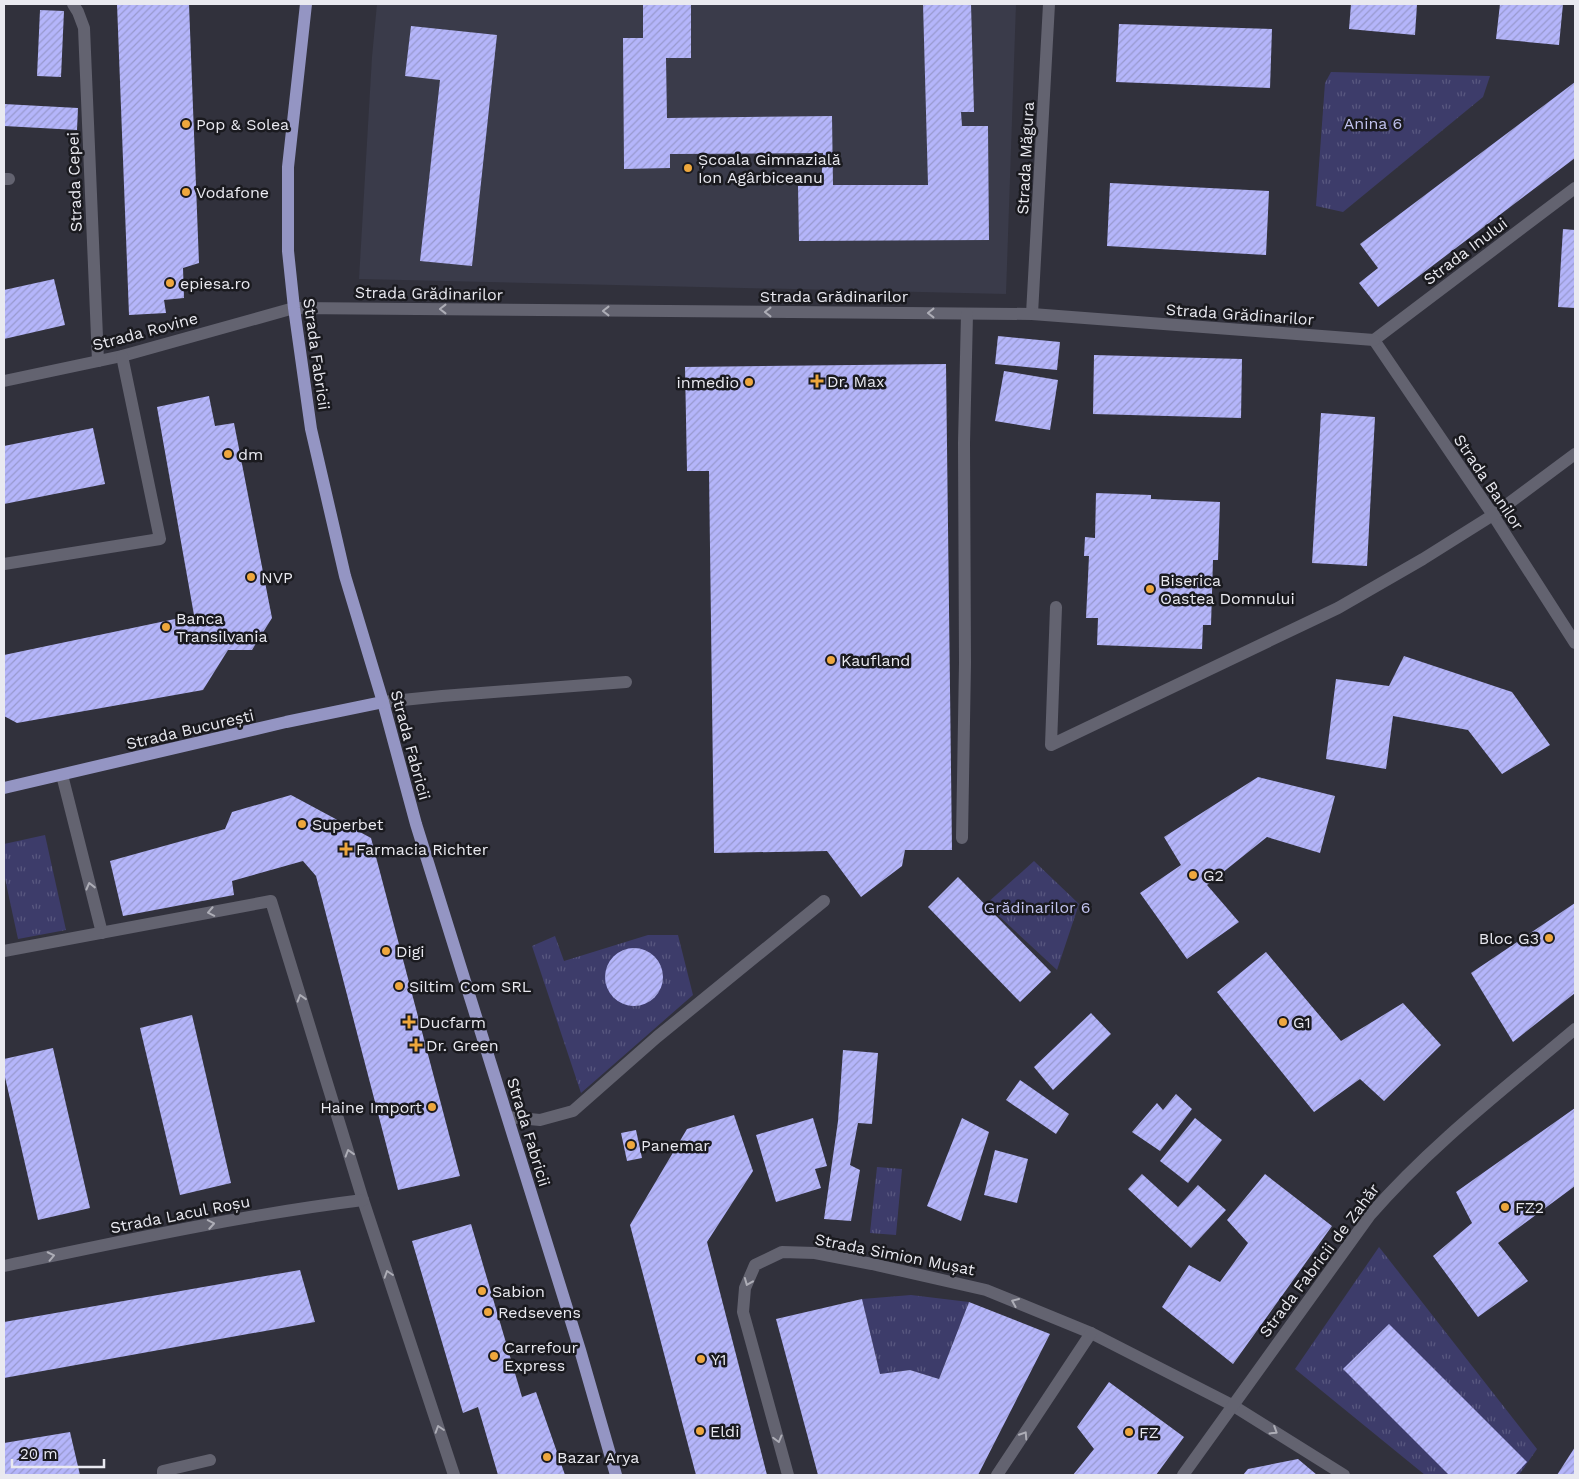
<svg xmlns="http://www.w3.org/2000/svg" width="1579" height="1479" viewBox="0 0 1579 1479" font-family="'Work Sans',sans-serif">
  <defs>
    <pattern id="grass-tufts" width="24" height="20" patternUnits="userSpaceOnUse" patternTransform="scale(1.25)"><rect width="24" height="20" fill="#3d3c6a"/><path d="M3 7l-1-3M5 7V3M7 7l1-3M15 17l-1-3M17 17v-4M19 17l1-3" fill="none" stroke="#595880"/></pattern>
    <pattern id="building-hatch" width="6" height="6" patternUnits="userSpaceOnUse" patternTransform="scale(1.25)"><rect width="6" height="6" fill="#b4b5fa"/><path d="M-1 1l2-2M0 6l6-6M5 7l2-2" fill="none" stroke="#9899ce"/></pattern>
  </defs>
  <rect width="100%" height="100%" fill="#31313c"/>
  <!-- built -->
  <path fill="#3a3b4a" d="M377,4H1016L1006,294L359,279L372,57Z"/>
  <!-- grass -->
  <g fill="url(#grass-tufts)">
    <path d="M1331,72L1490,76L1483,97L1343,212L1316,206L1325,83Z"/>
    <path d="M45,835L66,930L18,939L4,874V844Z"/>
    <path d="M1034,861L1079,904L1057,970L986,904Z"/>
    <path d="M648,935H678L693,995L581,1093L532,946L555,936L564,961Z"/>
    <path d="M877,1167L902,1169L896,1235L870,1233Z"/>
    <path d="M1379,1247L1537,1449L1519,1475H1425L1295,1369Z"/>
    <path d="M911,1295L969,1302L939,1379L910,1370L880,1374L862,1299Z"/>
  </g>
  <!-- building -->
  <g fill="url(#building-hatch)">
    <path d="M117,4H189L199,263L183,268L184,298L164,300L166,313L129,315Z"/>
    <path d="M643,4H691V58H666L667,118L832,116L833,185H928L923,4H971L974,112H961L962,126H988L989,240L799,241L798,186H821L823,153L670,154V168L624,169L623,38H643Z"/>
    <path d="M1351,4H1417L1415,35L1349,29Z"/>
    <path d="M1500,4H1563L1559,45L1496,39Z"/>
    <path d="M40,10L64,11L61,77L37,76Z"/>
    <path d="M1119,24L1272,29L1270,88L1116,82Z"/>
    <path d="M411,26L497,35L472,266L420,261L440,80L405,76Z"/>
    <path d="M1575,82V158L1378,307L1359,283L1378,268L1360,244Z"/>
    <path d="M4,104L78,108L77,130L4,126Z"/>
    <path d="M1110,183L1269,191L1266,255L1107,246Z"/>
    <path d="M1563,229L1575,230V308L1558,307Z"/>
    <path d="M54,279L65,325L4,339V290Z"/>
    <path d="M998,336L1060,342L1057,370L995,364Z"/>
    <path d="M1094,355L1242,359L1241,418L1093,414Z"/>
    <path d="M946,364L952,850H905L902,866L861,897L827,851L714,853L709,471H687L685,367Z"/>
    <path d="M1004,371L1058,380L1050,430L995,421Z"/>
    <path d="M209,396L215,426L234,423L272,618L252,650H228L203,690L17,723L4,716V655L194,615L157,407Z"/>
    <path d="M1321,413L1375,417L1367,566L1312,563Z"/>
    <path d="M93,428L105,484L4,504V446Z"/>
    <path d="M1096,493L1151,495V499L1220,502L1218,560H1213L1211,625H1203L1202,649L1097,645L1098,618H1086L1089,556H1084L1085,537L1095,538Z"/>
    <path d="M1404,656L1512,692L1550,745L1502,774L1468,730L1393,716L1386,769L1326,759L1336,679L1389,686Z"/>
    <path d="M1258,777L1335,796L1320,853L1267,837L1207,885L1239,922L1187,959L1140,893L1181,865L1164,837Z"/>
    <path d="M291,795L371,838L460,1176L398,1190L316,876L303,861L232,881L234,895L123,916L110,861L225,829L232,812Z"/>
    <path d="M958,877L1051,972L1020,1002L928,907Z"/>
    <path d="M1575,903V993L1513,1042L1471,973Z"/>
    <circle cx="634" cy="977" r="29"/>
    <path d="M1266,952L1341,1041L1403,1003L1441,1045L1384,1101L1360,1079L1314,1112L1217,992Z"/>
    <path d="M1091,1013L1111,1034L1053,1090L1034,1067Z"/>
    <path d="M192,1015L231,1183L180,1195L140,1028Z"/>
    <path d="M53,1048L90,1208L38,1220L4,1073V1059Z"/>
    <path d="M843,1050L878,1053L872,1124L858,1123L850,1165L860,1170L851,1221L824,1219L838,1121Z"/>
    <path d="M1020,1080L1069,1114L1056,1134L1006,1100Z"/>
    <path d="M1176,1094L1192,1109L1160,1151L1132,1132L1157,1103L1163,1110Z"/>
    <path d="M1575,1108V1186L1498,1243L1528,1281L1478,1317L1433,1256L1472,1223L1456,1192Z"/>
    <path d="M734,1115L753,1171L707,1242L767,1475H696L630,1225L687,1129Z"/>
    <path d="M813,1118L827,1166L815,1169L821,1188L776,1202L756,1135Z"/>
    <path d="M962,1118L989,1132L961,1221L927,1206Z"/>
    <path d="M1195,1118L1222,1140L1188,1183L1160,1161Z"/>
    <path d="M636,1130L642,1158L627,1161L621,1133Z"/>
    <path d="M995,1150L1028,1159L1017,1203L984,1195Z"/>
    <path d="M1142,1174L1178,1207L1198,1185L1226,1210L1191,1248L1128,1189Z"/>
    <path d="M1265,1174L1332,1226L1233,1364L1162,1307L1189,1265L1220,1282L1248,1243L1227,1220Z"/>
    <path d="M471,1224L522,1397L536,1392L565,1475H498L478,1407L463,1413L412,1241Z"/>
    <path d="M300,1270L315,1322L4,1378V1322Z"/>
    <path d="M862,1299L880,1374L910,1370L939,1379L969,1302L1050,1334L978,1475H818L776,1319Z"/>
    <path d="M1389,1324L1527,1462L1515,1475H1449L1343,1369Z"/>
    <path d="M1109,1382L1184,1437L1156,1475H1073L1094,1449L1077,1427Z"/>
    <path d="M70,1432L80,1475H4V1443Z"/>
    <path d="M1575,1447V1475H1557Z"/>
    <path d="M1298,1459L1317,1475H1243L1248,1469Z"/>
  </g>
  <g fill="none" stroke-linecap="round" stroke-linejoin="round">
    <!-- minor -->
    <g stroke="#636370" stroke-width="12">
      <path d="M73,4L78,12L84,28L98,361"/>
      <path d="M4,179H9"/>
      <path d="M1032,314L1049,4"/>
      <path d="M1374,340L1493,515L1575,643"/>
      <path d="M1374,340L1575,188"/>
      <path d="M4,381L122,356L294,308L1032,314L1374,340"/>
      <path d="M4,564L160,539L122,356"/>
      <path d="M1056,607L1051,745L1338,608L1423,559L1493,515L1575,454"/>
      <path d="M383,702L442,696L626,682"/>
      <path d="M62,775L102,933"/>
      <path d="M962,838L965,663L964,443L967,314"/>
      <path d="M4,951L271,901L363,1200L454,1475"/>
      <path d="M508,1117L540,1120L573,1111L657,1037L824,901"/>
      <path d="M4,1266C123,1241 242,1215 363,1200"/>
      <path d="M163,1475V1471L210,1460"/>
      <path d="M788,1475L743,1312L745,1288L755,1265L782,1252L815,1253L872,1264L986,1290L1091,1333L1232,1405L1344,1475"/>
      <path d="M997,1475L1091,1333"/>
      <path d="M1183,1475L1370,1215C1431,1145 1504,1089 1575,1029"/>
    </g>
    <!-- major -->
    <g stroke="#9495c3" stroke-width="12">
      <path d="M306,4L288,167V251L294,308L311,429L345,576L383,702L416,824L580,1350L616,1475"/>
      <path d="M4,788L286,722L383,702"/>
    </g>
  </g>
  <!-- one-way arrows -->
  <defs><path id="oneway-chevron" d="M-2-3.5L2.5 0L-2 3.5" fill="none" stroke-width="1.6" stroke-linecap="round" stroke-linejoin="round" transform="scale(1.25)"/></defs>
  <g stroke="#adadb6">
    <use href="#oneway-chevron" transform="translate(443 309) rotate(-180)"/>
    <use href="#oneway-chevron" transform="translate(606 311) rotate(-180)"/>
    <use href="#oneway-chevron" transform="translate(768 312) rotate(-180)"/>
    <use href="#oneway-chevron" transform="translate(931 313) rotate(-180)"/>
    <use href="#oneway-chevron" transform="translate(90 886) rotate(-104)"/>
    <use href="#oneway-chevron" transform="translate(211 912) rotate(169)"/>
    <use href="#oneway-chevron" transform="translate(301 998) rotate(-107)"/>
    <use href="#oneway-chevron" transform="translate(349 1153) rotate(-107)"/>
    <use href="#oneway-chevron" transform="translate(211 1224) rotate(-10)"/>
    <use href="#oneway-chevron" transform="translate(51 1256) rotate(-12)"/>
    <use href="#oneway-chevron" transform="translate(388 1274) rotate(-108)"/>
    <use href="#oneway-chevron" transform="translate(748 1282) rotate(112)"/>
    <use href="#oneway-chevron" transform="translate(1015 1302) rotate(-157)"/>
    <use href="#oneway-chevron" transform="translate(439 1429) rotate(-108)"/>
    <use href="#oneway-chevron" transform="translate(1274 1431) rotate(32)"/>
    <use href="#oneway-chevron" transform="translate(1024 1435) rotate(-57)"/>
    <use href="#oneway-chevron" transform="translate(778 1439) rotate(75)"/>
  </g>
  <!-- markers -->
  <g fill="#eea73d" stroke="#1a1a1f" stroke-width="2">
    <circle cx="186" cy="124" r="5"/>
    <circle cx="688" cy="168" r="5"/>
    <circle cx="186" cy="192" r="5"/>
    <circle cx="170" cy="283" r="5"/>
    <path d="M814.5 373.5h5v5h5v5h-5v5h-5v-5h-5v-5h5z"/>
    <circle cx="749" cy="382" r="5"/>
    <circle cx="228" cy="454" r="5"/>
    <circle cx="251" cy="577" r="5"/>
    <circle cx="1150" cy="589" r="5"/>
    <circle cx="166" cy="627" r="5"/>
    <circle cx="831" cy="660" r="5"/>
    <circle cx="302" cy="824" r="5"/>
    <path d="M343.5 841.5h5v5h5v5h-5v5h-5v-5h-5v-5h5z"/>
    <circle cx="1193" cy="875" r="5"/>
    <circle cx="1549" cy="938" r="5"/>
    <circle cx="386" cy="951" r="5"/>
    <circle cx="399" cy="986" r="5"/>
    <path d="M406.5 1014.5h5v5h5v5h-5v5h-5v-5h-5v-5h5z"/>
    <circle cx="1283" cy="1022" r="5"/>
    <path d="M413.5 1037.5h5v5h5v5h-5v5h-5v-5h-5v-5h5z"/>
    <circle cx="432" cy="1107" r="5"/>
    <circle cx="631" cy="1145" r="5"/>
    <circle cx="1505" cy="1207" r="5"/>
    <circle cx="482" cy="1291" r="5"/>
    <circle cx="488" cy="1312" r="5"/>
    <circle cx="494" cy="1356" r="5"/>
    <circle cx="701" cy="1359" r="5"/>
    <circle cx="700" cy="1431" r="5"/>
    <circle cx="1129" cy="1432" r="5"/>
    <circle cx="547" cy="1457" r="5"/>
  </g>
  <g text-anchor="middle" stroke-width="5" stroke-linejoin="round" paint-order="stroke">
    <!-- park labels -->
    <g font-size="16" fill="#c2c3ef" stroke="#1a1a1f">
      <text x="1373" y="129">Anina 6</text>
      <text x="1037" y="913">Grădinarilor 6</text>
    </g>
    <!-- poi labels -->
    <g font-size="16" fill="#e9e9f0" stroke="#1a1a1f" text-anchor="start">
      <text x="196" y="130">Pop &amp; Solea</text>
      <text x="698" y="165">Școala Gimnazială<tspan x="698" dy="18">Ion Agârbiceanu</tspan></text>
      <text x="196" y="198">Vodafone</text>
      <text x="180" y="289">epiesa.ro</text>
      <text x="827" y="387">Dr. Max</text>
      <text x="739" y="388" text-anchor="end">inmedio</text>
      <text x="238" y="460">dm</text>
      <text x="261" y="583">NVP</text>
      <text x="1160" y="586">Biserica<tspan x="1160" dy="18">Oastea Domnului</tspan></text>
      <text x="176" y="624">Banca<tspan x="176" dy="18">Transilvania</tspan></text>
      <text x="841" y="666">Kaufland</text>
      <text x="312" y="830">Superbet</text>
      <text x="356" y="855">Farmacia Richter</text>
      <text x="1203" y="881">G2</text>
      <text x="1539" y="944" text-anchor="end">Bloc G3</text>
      <text x="396" y="957">Digi</text>
      <text x="409" y="992">Siltim Com SRL</text>
      <text x="419" y="1028">Ducfarm</text>
      <text x="1293" y="1028">G1</text>
      <text x="426" y="1051">Dr. Green</text>
      <text x="422" y="1113" text-anchor="end">Haine Import</text>
      <text x="641" y="1151">Panemar</text>
      <text x="1515" y="1213">FZ2</text>
      <text x="492" y="1297">Sabion</text>
      <text x="498" y="1318">Redsevens</text>
      <text x="504" y="1353">Carrefour<tspan x="504" dy="18">Express</tspan></text>
      <text x="711" y="1365">Y1</text>
      <text x="710" y="1437">Eldi</text>
      <text x="1139" y="1438">FZ</text>
      <text x="557" y="1463">Bazar Arya</text>
    </g>
    <!-- street labels -->
    <g font-size="16" fill="#e9e9f0" stroke="#1a1a1f">
      <text transform="translate(1025 158) rotate(-87)" y="6">Strada Măgura</text>
      <text transform="translate(74 182) rotate(-92)" y="6">Strada Cepei</text>
      <text transform="translate(1465 251) rotate(-37)" y="6">Strada Inului</text>
      <text transform="translate(429 293) rotate(1)" y="6">Strada Grădinarilor</text>
      <text x="834" y="302">Strada Grădinarilor</text>
      <text transform="translate(1240 314) rotate(4)" y="6">Strada Grădinarilor</text>
      <text transform="translate(145 331) rotate(-15)" y="6">Strada Rovine</text>
      <text transform="translate(317 354) rotate(82)" y="6">Strada Fabricii</text>
      <text transform="translate(1489 482) rotate(56)" y="6">Strada Banilor</text>
      <text transform="translate(190 729) rotate(-13)" y="6">Strada București</text>
      <text transform="translate(411 745) rotate(75)" y="6">Strada Fabricii</text>
      <text transform="translate(529 1132) rotate(73)" y="6">Strada Fabricii</text>
      <text transform="translate(180 1214) rotate(-11)" y="6">Strada Lacul Roșu</text>
      <text transform="translate(895 1254) rotate(11)" y="6">Strada Simion Mușat</text>
      <text transform="translate(1319 1260) rotate(-53)" y="6">Strada Fabricii de Zahăr</text>
    </g>
  </g>
  <!-- border -->
  <rect width="1579" height="1479" fill="none" stroke="#e9e9f0" stroke-width="10"/>
  <!-- scale -->
  <path d="M12 1459v8h92v-8" fill="none" stroke="#e9e9f0" stroke-width="2.5"/>
  <text x="20" y="1459" font-size="15" fill="#e9e9f0" stroke="#1a1a1f" stroke-width="4" paint-order="stroke">20 m</text>
</svg>
